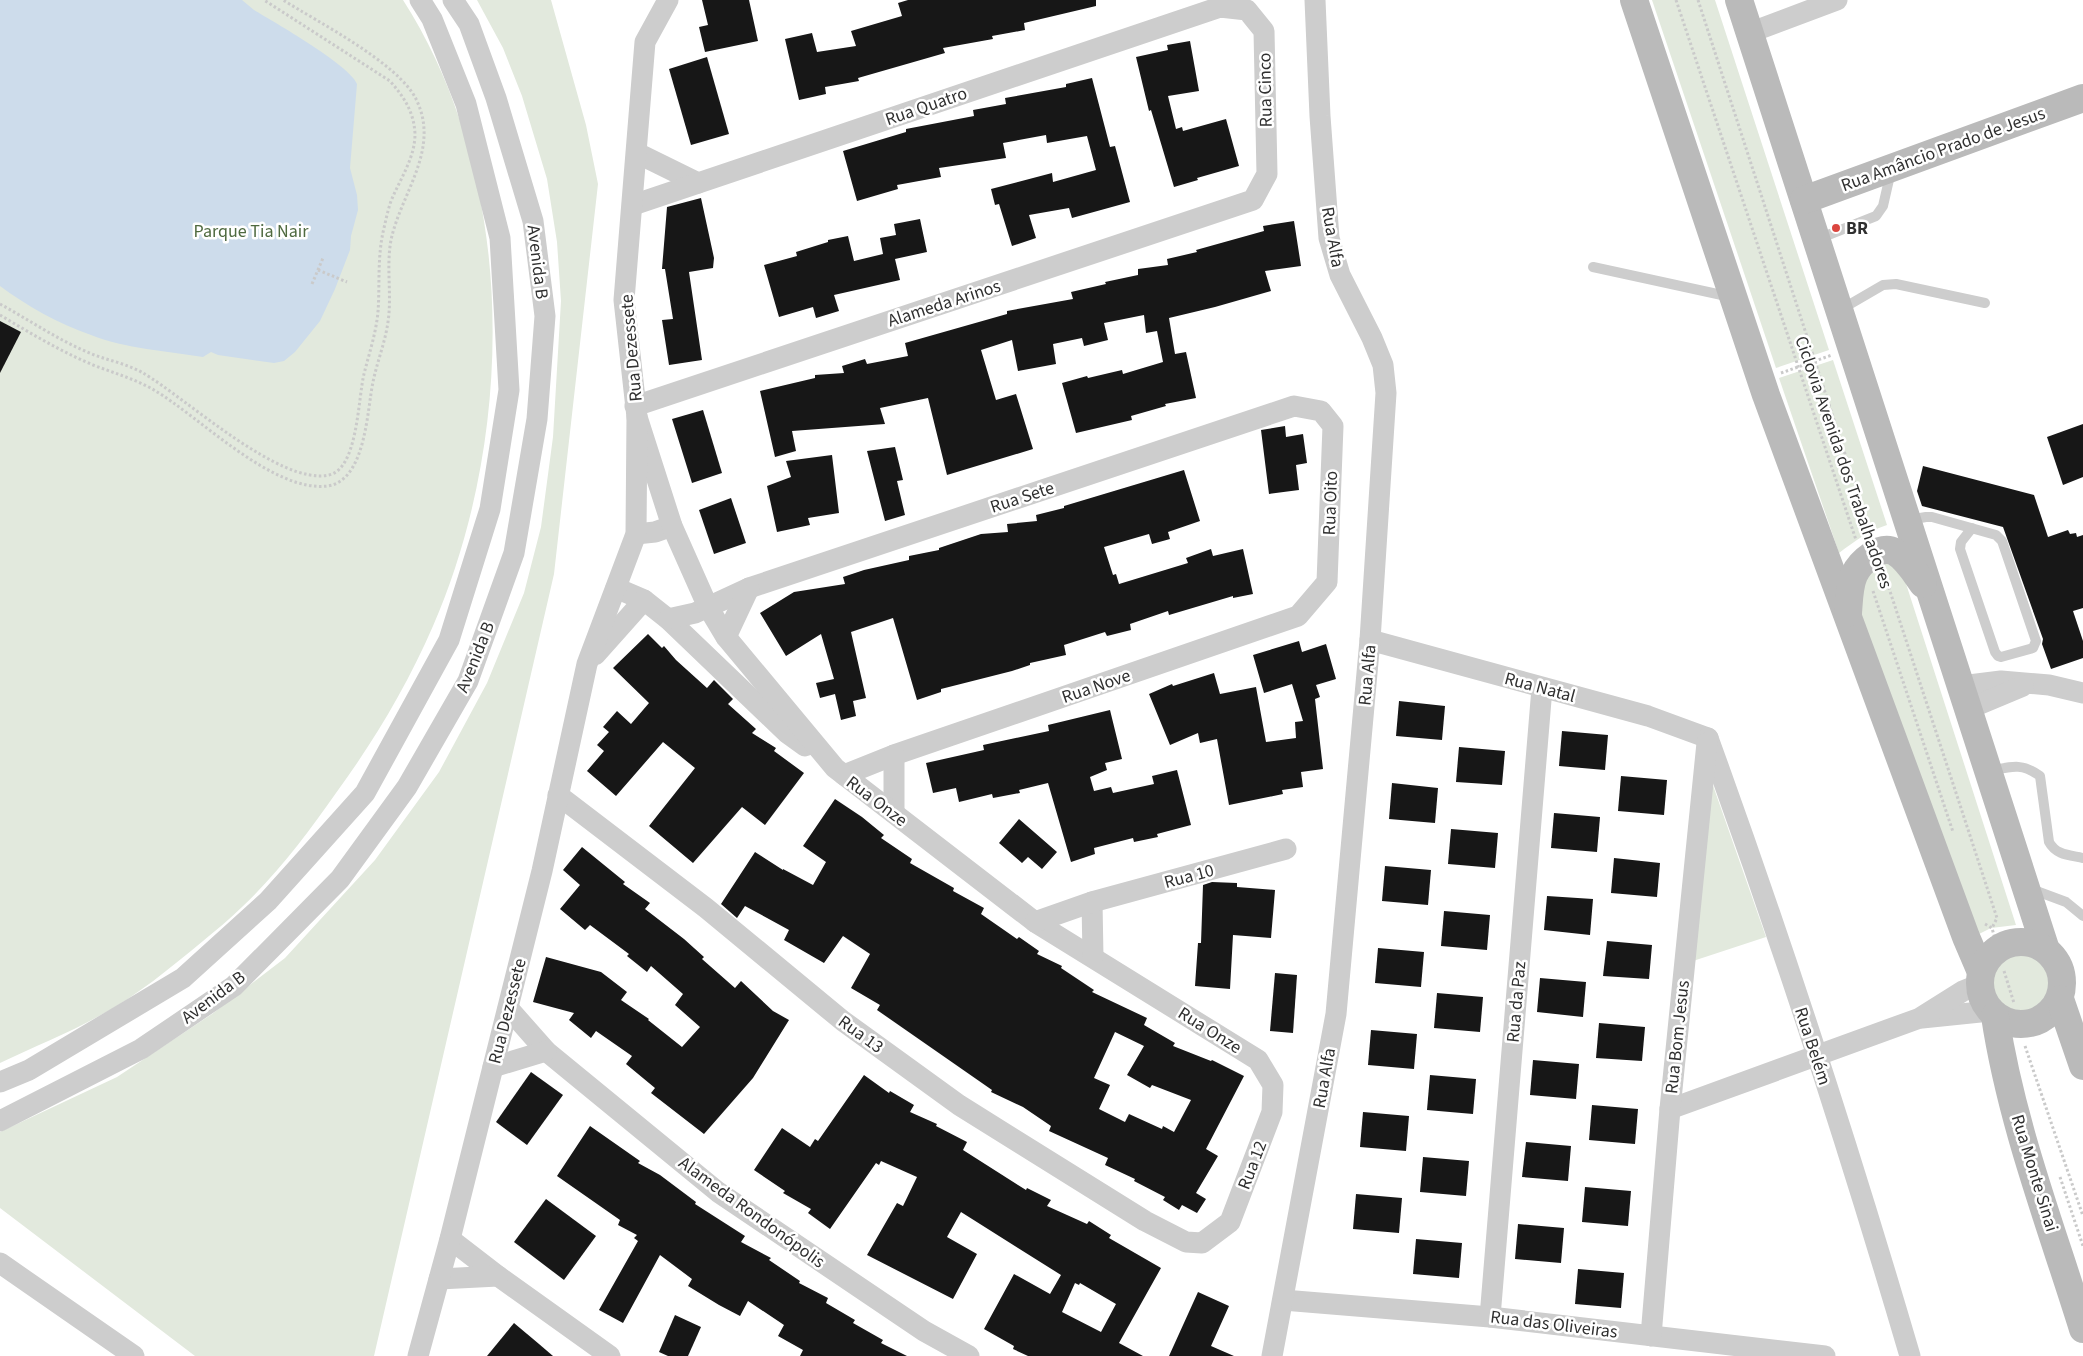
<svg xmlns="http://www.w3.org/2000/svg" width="2083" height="1356" viewBox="0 0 2083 1356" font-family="'Source Sans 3',sans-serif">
  <rect width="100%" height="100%" fill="#fff"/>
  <!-- green -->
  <g fill="#e2e9dd">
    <path d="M0,0H403C518,179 516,435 433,626C407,686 374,741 336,793C308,833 278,873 242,907C230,919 216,930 203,941C170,968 137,996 99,1016C67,1034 33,1047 0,1063Z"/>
    <path d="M477,0H551L586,125L598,184L554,574L374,1356H195L0,1208V1132L117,1077L212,1014L285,958L375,860L439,772L487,683L524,593L541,527L553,437L561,301L557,242L547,179L522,96L503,48Z"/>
    <path d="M1652,0H1715L1829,350L1776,368Z"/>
    <path d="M1833,360L1887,525C1868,531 1855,541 1839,553L1779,378Z"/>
    <path d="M1883,561L1900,565L2016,925L1991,928L1973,937L1856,599L1862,580Z"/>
    <path d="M1709,774L1766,937L1693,961Z"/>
    <circle cx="2021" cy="984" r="29"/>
  </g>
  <!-- water -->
  <path fill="#cddceb" d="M0,0H242L254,10C274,22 351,66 357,84L350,168L357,195L358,210L351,236L350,250L335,289L320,321L295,352L284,361L274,363L218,355L211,352L203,357C167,351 126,349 91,335C59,324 27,306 0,286Z"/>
  <!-- building -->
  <g fill="#171717" fill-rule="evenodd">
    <path d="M702,0H749L758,41L705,52L699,27L708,25Z"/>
    <path d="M908,0H1096V6L1024,23L1025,30L992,36L993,39L943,48L945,53L858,78L859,81L825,87L826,94L799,100L785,39L812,33L817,52L856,46L851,31L902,16L898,3Z"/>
    <path d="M1190,41L1199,91L1168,96L1176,129L1182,127L1183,131L1226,119L1239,166L1197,178L1198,180L1174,187L1151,110L1149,111L1136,57L1168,50L1167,45Z"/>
    <path d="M707,57L729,134L691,145L669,69Z"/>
    <path d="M1092,78L1110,147L1115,146L1130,202L1072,218L1069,208L1029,215L1036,238L1012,246L999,204L995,205L991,189L1052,173L1053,182L1096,170L1087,136L1047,143L1046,135L1003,143L1006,158L939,168L941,177L897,185L898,189L857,201L843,151L906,132V129L974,116L973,110L1006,104L1005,98L1066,87V84Z"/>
    <path d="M701,198L714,258L713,268L689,272L702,360L669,365L662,320L673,319L665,269H662L667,207Z"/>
    <path d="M920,219L927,252L895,259L900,280L834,295L839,311L816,318L813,307L779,317L764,265L797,256L796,252L828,242V240L848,236L854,261L883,254L880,238L896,235L894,224Z"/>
    <path d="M1294,221L1301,266L1265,271L1271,291L1215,307L1169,318L1175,354L1186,352L1196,398L1165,404L1166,406L1131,416L1132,420L1076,433L1062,383L1087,376L1088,378L1122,370L1123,374L1163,362L1157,331L1146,333L1144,315L1104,323L1108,340L1084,346L1082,338L1053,344L1056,364L1018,371L1012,340L981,350L996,400L1016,394L1033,449L947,475L928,398L880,408L885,424L792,431L796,451L775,457L760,391L815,378V375L844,373L842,366L865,359L867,364L908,356L905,343L1007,314V311L1073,299L1071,292L1106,284L1105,282L1138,275V269L1168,265L1167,259L1197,252L1196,250L1264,231L1263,226Z"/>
    <path d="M0,321L21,332L0,373Z"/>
    <path d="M703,410L722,473L692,483L672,419Z"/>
    <path d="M2083,424V477L2063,485L2047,437Z"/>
    <path d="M1285,426L1286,437L1303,434L1307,463L1296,465L1299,490L1269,494L1261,430Z"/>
    <path d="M895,447L903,480L897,481L905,515L885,521L867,451Z"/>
    <path d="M832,455L839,513L808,518L810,525L777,532L767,486L791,477L786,461Z"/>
    <path d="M1923,466L2034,495L2048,537L2068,530L2070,534L2076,533L2077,537L2083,535V608L2073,611L2083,641V658L2051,669L2042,644L2043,639L2003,527L1922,506L1917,491Z"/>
    <path d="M1184,470L1200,521L1168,532L1170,539L1152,544L1149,534L1104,547L1113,575L1116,574L1119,584L1188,563L1186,558L1211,549L1213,556L1243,549L1253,594L1233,598V596L1169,615L1168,611L1130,624L1131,630L1107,636L1105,632L1064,645L1066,655L1030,663V665L1012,671L941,689V692L917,700L893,618L851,632L866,698L853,701L856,716L841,720L835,694L820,698L816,683L834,679L821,634L786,656L760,613L794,592L845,584L843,577L864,570L909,560V556L939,550V548L981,534L1008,532L1007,524L1037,521L1036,515L1064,508V506Z"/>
    <path d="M731,498L746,543L714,554L699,510Z"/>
    <path d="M648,634L662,648L664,646L676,660L707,688L714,680L733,699L728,704L756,729L752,733L776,748L774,751L804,773L765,825L742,807L693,863L649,826L695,768L663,742L616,796L587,771L604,751L597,745L609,732L603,727L617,711L631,724L649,703L613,668Z"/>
    <path d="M1299,641L1302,652L1326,644L1336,679L1316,685L1320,697L1315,699L1323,769L1301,772L1303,787L1282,790L1283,794L1229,805L1217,739L1200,743L1198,733L1170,745L1149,694L1172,684L1173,686L1214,673L1220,694L1256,687L1266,742L1296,738L1295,722L1303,721L1292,684L1264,693L1253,655Z"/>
    <path d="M1399,701L1445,706L1442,740L1396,736Z"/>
    <path d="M1110,710L1122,759L1105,763L1107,770L1090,777L1094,791L1111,787L1113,793L1154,784L1152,776L1177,770L1191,825L1157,834L1158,837L1134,842L1133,838L1094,848L1095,854L1071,862L1048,783L1019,790L1020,793L993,798L992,794L959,802L956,788L933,793L926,763L984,750L983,745L1049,731L1048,725Z"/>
    <path d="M1562,731L1608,735L1605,770L1559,766Z"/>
    <path d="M1459,747L1505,751L1502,785L1456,782Z"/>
    <path d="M1621,776L1667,780L1664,815L1618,811Z"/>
    <path d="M1392,783L1438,788L1435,823L1389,819Z"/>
    <path d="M835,799L862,817L884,835L881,838L912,859L910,863L954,888L953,891L984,908L981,914L1017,939L1019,937L1039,951L1037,954L1062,966L1061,968L1094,990L1092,992L1147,1018L1144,1025L1175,1043L1173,1046L1211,1061L1212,1060L1244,1076L1206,1149L1218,1156L1196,1193L1206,1199L1197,1213L1182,1205L1179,1210L1163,1200L1165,1197L1134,1181L1135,1179L1105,1165L1108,1158L1049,1131L1051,1126L1023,1107L991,1092L992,1090L877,1010L880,1005L851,988L870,954L843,936L824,963L784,940L789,930L745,906L737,918L721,904L755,852L783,870V869L813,885L826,862L803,846ZM1115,1032L1144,1046L1127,1075L1150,1088L1152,1085L1191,1100L1174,1132L1163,1126L1162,1129L1129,1114L1125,1122L1099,1109L1110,1085L1094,1078Z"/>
    <path d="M1554,813L1600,817L1597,852L1551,848Z"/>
    <path d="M1019,819L1057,852L1042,869L1028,857L1022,863L999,843Z"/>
    <path d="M1451,829L1498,833L1495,868L1448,864Z"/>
    <path d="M582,847L625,882L623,884L650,903L645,909L684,939L704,957L702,959L735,988L741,981L773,1011L789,1020L753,1078L704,1134L651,1093L655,1088L626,1064L632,1056L596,1031L591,1038L569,1020L574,1013L533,1002L546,957L601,972L627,992L621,1000L649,1019L648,1020L682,1047L700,1027L675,1005L683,994L651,966L647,972L627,956L629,954L590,925L585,930L560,909L580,885L563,870Z"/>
    <path d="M1614,858L1660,863L1657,897L1611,893Z"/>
    <path d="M1385,866L1431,870L1428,905L1382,901Z"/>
    <path d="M1212,882L1237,883V887L1275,890L1271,938L1233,935L1230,989L1195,986L1198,943H1201L1203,885Z"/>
    <path d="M1547,896L1593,899L1590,935L1544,930Z"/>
    <path d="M1444,911L1490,915L1487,950L1441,946Z"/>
    <path d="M1607,941L1652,945L1649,979L1603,976Z"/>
    <path d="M1378,948L1424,952L1421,987L1375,983Z"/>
    <path d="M1275,973L1297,975L1293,1033L1270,1031Z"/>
    <path d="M1540,978L1586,982L1583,1017L1537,1012Z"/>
    <path d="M1437,993L1483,997L1480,1032L1434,1028Z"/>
    <path d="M1599,1023L1645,1027L1642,1061L1596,1058Z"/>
    <path d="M1371,1030L1417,1034L1414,1069L1368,1065Z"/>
    <path d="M1533,1060L1579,1064L1576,1099L1530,1095Z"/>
    <path d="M531,1072L563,1095L527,1145L496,1122Z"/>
    <path d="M864,1075L889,1093L890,1091L914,1105L910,1112L937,1124L936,1126L967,1142L963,1150L1026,1190L1027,1188L1051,1200L1047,1206L1087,1224L1089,1221L1111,1235L1109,1238L1161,1268L1119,1343L1143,1356H1028L1013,1349L1014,1346L984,1329L1014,1274L1050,1294L1061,1275L961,1212L947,1237L977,1254L953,1299L867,1255L897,1203L903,1206L917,1177L881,1161L879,1165L876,1163L830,1229L808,1213L811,1209L783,1193L785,1191L754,1170L782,1128L810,1147L815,1139L818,1141ZM1075,1283L1079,1285L1080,1283L1116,1304L1101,1332L1062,1312Z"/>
    <path d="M1430,1075L1476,1079L1473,1114L1427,1110Z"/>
    <path d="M1592,1105L1638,1109L1635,1144L1589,1140Z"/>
    <path d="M1363,1112L1409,1116L1406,1151L1360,1147Z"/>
    <path d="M590,1126L640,1161L638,1163L660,1175L696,1202L695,1204L745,1236L741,1242L771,1258L769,1260L800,1281L799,1283L828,1298L826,1303L855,1320L853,1323L883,1340L881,1343L907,1356H800L803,1350L778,1336L784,1325L748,1301L740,1316L719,1305L688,1286L692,1279L660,1255L623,1323L599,1310L638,1241L634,1238L637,1235L618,1225L620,1220L557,1176Z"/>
    <path d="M1526,1142L1571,1146L1568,1181L1522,1177Z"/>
    <path d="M1423,1157L1469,1161L1466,1196L1420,1192Z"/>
    <path d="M1585,1187L1631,1191L1628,1226L1582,1222Z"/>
    <path d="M1356,1194L1402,1198L1399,1233L1353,1229Z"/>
    <path d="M546,1199L596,1236L564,1280L514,1242Z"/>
    <path d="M1518,1224L1564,1228L1561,1263L1515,1259Z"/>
    <path d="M1416,1239L1462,1243L1459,1278L1413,1274Z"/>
    <path d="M1578,1269L1624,1273L1621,1308L1575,1304Z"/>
    <path d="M1198,1292L1229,1306L1211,1346L1234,1356H1169Z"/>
    <path d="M675,1315L701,1327L688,1356H668L659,1352Z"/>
    <path d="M514,1323L539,1344L553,1356H487Z"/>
  </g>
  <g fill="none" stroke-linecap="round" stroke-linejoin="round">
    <!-- path -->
    <g stroke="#cacaca" stroke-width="3" stroke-dasharray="2.5 2.5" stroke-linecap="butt">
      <path d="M1676,0L1856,540"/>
      <path d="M1698,0L1870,531"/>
      <path d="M318,270L347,282"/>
      <path d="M312,284L323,258"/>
      <path d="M0,304C29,320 57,339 87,352C105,360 126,363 143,373C186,398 280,486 329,475C358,469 358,398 364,374C369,354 376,333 378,312C380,284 377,256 384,228C386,219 388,210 391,201C400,179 415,158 415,134C414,112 404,97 390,81L264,0"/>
      <path d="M0,315C30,333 60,351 93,365C114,373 135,379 154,390C200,417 273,493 328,486C366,480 367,410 373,382C377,362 385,343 388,322C392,295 386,267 391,240C401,193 441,149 416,99C398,63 318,22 283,0"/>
      <path d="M1781,373L1832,355"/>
      <path d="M1884,573L1997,918L1992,928"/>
      <path d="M1873,591L1953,832"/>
      <path d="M1985,924L1992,928L1998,950"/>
      <path d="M2004,971L2014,1003"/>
      <path d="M2025,1046L2083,1216"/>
      <path d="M2060,1177L2083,1246"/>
    </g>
    <!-- lane -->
    <g stroke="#cdcdcd" stroke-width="10">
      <path d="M1818,239L1876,216L1883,206L1891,171"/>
      <path d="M1593,267L1731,297"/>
      <path d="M1840,310L1883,285L1896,284L1985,303"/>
      <path d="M1908,520L1926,517H1932L1996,535L2002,541L2036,641L2033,648L2001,657L1998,656L1995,652L1960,549L1961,542L1972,528"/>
      <path d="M1989,771C2010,767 2021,762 2040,776L2049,842C2056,855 2069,855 2083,858"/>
      <path d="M2031,889L2066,902L2083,916"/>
    </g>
    <!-- street -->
    <g stroke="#cdcdcd" stroke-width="21">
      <path d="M1749,33L1837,0"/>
      <path d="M637,153L698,183"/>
      <path d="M633,205L1220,7L1247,10L1264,31L1267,174L1253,200L635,406"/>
      <path d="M636,534L655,532L672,526"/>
      <path d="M616,588L644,600L668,619L787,733L805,746"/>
      <path d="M668,619L695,613L749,588L1294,406L1321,411L1333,426L1327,582L1298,616L894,755L844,775"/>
      <path d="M726,637L749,588"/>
      <path d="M1370,640L1648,716L1708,738"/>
      <path d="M595,655L644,600"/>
      <path d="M1961,686L2001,681L2049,685L2083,693"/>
      <path d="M1968,709L2023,686"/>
      <path d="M1708,738C1782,942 1849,1148 1910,1356"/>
      <path d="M894,755V813"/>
      <path d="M558,795L706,908L843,1021L959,1105L1145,1221L1186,1242L1202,1243L1230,1222L1272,1112L1273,1085L1258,1060L1035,922L835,768L726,637L708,607L672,526L637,417"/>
      <path d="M1092,902L1093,957"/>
      <path d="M1035,922L1092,902L1286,849"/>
      <path d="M508,1008L546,1051L718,1192L924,1331L969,1356"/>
      <path d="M1922,1018L1990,1011"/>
      <path d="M493,1067L546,1051"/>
      <path d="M0,1082L29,1070L183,978L268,901L365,793L449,640L490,509L509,390L500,238L466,104L432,19L420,0"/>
      <path d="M1670,1109L1920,1018L1963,991L1980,984"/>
      <path d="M0,1121L141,1049L234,986L340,879L407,787L468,681L514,553L537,419L545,316L533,221L496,98L469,24L453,0"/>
      <path d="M450,1239L498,1276L610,1356"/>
      <path d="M0,1263L134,1356"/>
      <path d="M439,1279L498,1276"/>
      <path d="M1283,1300L1490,1317L1825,1356"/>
      <path d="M1490,1317L1542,688"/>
      <path d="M1651,1336L1670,1109L1707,743"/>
      <path d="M418,1356L450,1239L542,871L587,664L636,534L637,417L624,300L645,42L668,0"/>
      <path d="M1272,1356L1336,1014L1370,640L1386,393L1383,365L1372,338L1340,275L1329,238L1320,116L1315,0"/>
    </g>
    <!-- secondary -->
    <g stroke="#bababa" stroke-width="28">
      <path d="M1634,0L1766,395L1966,937L1981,972"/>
      <path d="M1739,0L2046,950"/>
      <path d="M1804,200L2083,98"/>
      <path d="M1848,613C1849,601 1849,586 1854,575C1860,562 1880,544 1895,552C1907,559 1915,573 1923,584"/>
      <circle cx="2021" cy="983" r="41"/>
      <path d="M2060,999L2083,1066"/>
      <path d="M1995,1016C2011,1123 2051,1226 2083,1329"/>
    </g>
  </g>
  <!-- markers -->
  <circle fill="#db463f" stroke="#fff" stroke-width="2" cx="1836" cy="228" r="5"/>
  <g text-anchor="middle" stroke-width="5" stroke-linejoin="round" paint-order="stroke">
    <!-- street labels -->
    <g font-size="18" fill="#303030" stroke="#fff">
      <text transform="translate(1265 90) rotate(-91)" y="6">Rua Cinco</text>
      <text transform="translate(926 106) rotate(-19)" y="6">Rua Quatro</text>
      <text transform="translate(1943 149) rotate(-20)" y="6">Rua Amâncio Prado de Jesus</text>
      <text transform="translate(1333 237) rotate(80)" y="6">Rua Alfa</text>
      <text transform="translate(538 262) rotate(83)" y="6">Avenida B</text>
      <text transform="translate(944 303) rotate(-18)" y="6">Alameda Arinos</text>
      <text transform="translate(631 348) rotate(-95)" y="6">Rua Dezessete</text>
      <text transform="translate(1844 462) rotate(71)" y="6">Ciclovia Avenida dos Trabalhadores</text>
      <text transform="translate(1022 497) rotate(-18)" y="6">Rua Sete</text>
      <text transform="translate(1330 503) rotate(-88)" y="6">Rua Oito</text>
      <text transform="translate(475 657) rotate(-68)" y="6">Avenida B</text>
      <text transform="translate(1367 675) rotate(-85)" y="6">Rua Alfa</text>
      <text transform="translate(1096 686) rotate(-19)" y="6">Rua Nove</text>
      <text transform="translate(1540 687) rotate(15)" y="6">Rua Natal</text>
      <text transform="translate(877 801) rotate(37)" y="6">Rua Onze</text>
      <text transform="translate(1189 876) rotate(-15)" y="6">Rua 10</text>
      <text transform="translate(213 997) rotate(-37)" y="6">Avenida B</text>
      <text transform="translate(1516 1002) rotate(-85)" y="6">Rua da Paz</text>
      <text transform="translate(507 1011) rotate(-76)" y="6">Rua Dezessete</text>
      <text transform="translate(1210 1030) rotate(32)" y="6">Rua Onze</text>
      <text transform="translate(861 1034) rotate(36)" y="6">Rua 13</text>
      <text transform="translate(1677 1037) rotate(-84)" y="6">Rua Bom Jesus</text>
      <text transform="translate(1813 1046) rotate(72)" y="6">Rua Belém</text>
      <text transform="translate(1324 1078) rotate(-80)" y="6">Rua Alfa</text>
      <text transform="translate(1252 1165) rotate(-69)" y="6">Rua 12</text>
      <text transform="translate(2035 1173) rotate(73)" y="6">Rua Monte Sinai</text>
      <text transform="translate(752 1212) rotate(36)" y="6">Alameda Rondonópolis</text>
      <text transform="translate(1554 1324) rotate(7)" y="6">Rua das Oliveiras</text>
    </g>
    <!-- poi labels -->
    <g font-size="18" font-weight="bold" fill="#303030" stroke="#fff" text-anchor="start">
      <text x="1846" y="234">BR</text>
    </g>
    <!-- park labels -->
    <g font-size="18" fill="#4f6a40" stroke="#fff">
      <text x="251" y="237">Parque Tia Nair</text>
    </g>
  </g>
</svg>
